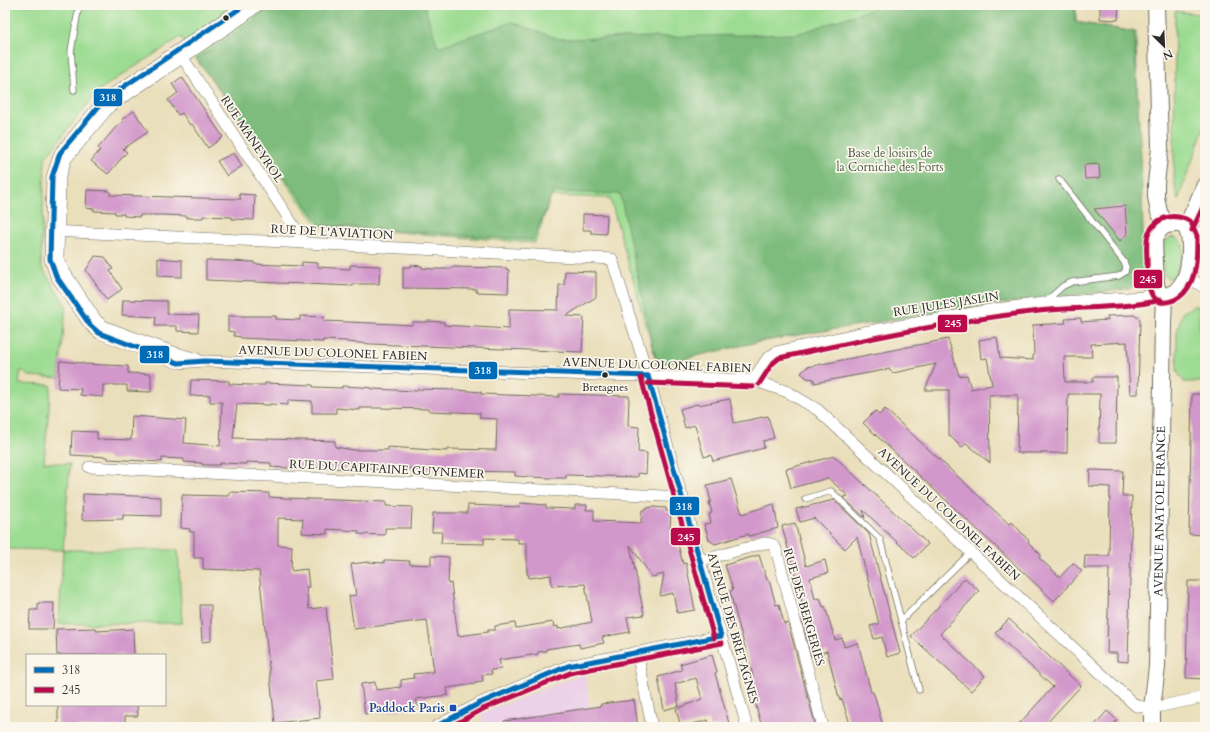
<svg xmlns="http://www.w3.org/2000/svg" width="1210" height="732" viewBox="0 0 1210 732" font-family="Cardo,serif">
  <rect width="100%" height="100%" fill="#fbf7ec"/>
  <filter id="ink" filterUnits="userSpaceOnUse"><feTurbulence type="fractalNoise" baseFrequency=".025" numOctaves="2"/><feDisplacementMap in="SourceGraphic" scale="8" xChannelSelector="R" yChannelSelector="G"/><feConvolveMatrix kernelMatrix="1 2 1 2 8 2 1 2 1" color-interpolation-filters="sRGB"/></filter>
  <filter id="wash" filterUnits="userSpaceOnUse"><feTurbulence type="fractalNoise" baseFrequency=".012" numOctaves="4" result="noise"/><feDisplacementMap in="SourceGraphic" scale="16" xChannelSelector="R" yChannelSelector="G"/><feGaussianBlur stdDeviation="0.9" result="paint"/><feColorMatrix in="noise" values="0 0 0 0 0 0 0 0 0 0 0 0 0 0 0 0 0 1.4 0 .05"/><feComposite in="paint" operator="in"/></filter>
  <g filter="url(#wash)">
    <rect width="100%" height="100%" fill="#eadfbb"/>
    <!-- built -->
    <path fill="#ecd1e9" d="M585,673L593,727H482V713Z"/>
    <!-- green -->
    <g fill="#9cdc92" stroke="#64845e">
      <path d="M5,5H1076V22L1136,32L1139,158L939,309L656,361L610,198L551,196L535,243L319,226L303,206L181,37L99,90L45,158L41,266L66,306L59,378L29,376L21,370L19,384L51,385L44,462L70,464L63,550H178L182,623L59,624L63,550L5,549Z"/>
      <path d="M1175,11L1205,15V125L1178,200L1174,180Z"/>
      <path d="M1171,237C1193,239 1179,264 1175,276C1170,279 1168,279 1164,275C1163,263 1158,244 1171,237Z"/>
      <path d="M1193,306H1198L1203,382H1184L1177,371V332L1182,313Z"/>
    </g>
    <!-- forest -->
    <path fill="#7dbc7c" stroke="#547454" d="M270,5H424L438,47L512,22L559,39L797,34L884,5H1075V22L1134,32L1141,158L1144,269L1130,289L971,307L762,341L657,365L620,194L553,192L533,240L321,225L196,59L249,24Z"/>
    <g id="blocks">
      <!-- building -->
      <g fill="#d297cb" fill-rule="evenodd">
        <path d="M1100,5H1119L1118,20L1100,19Z"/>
        <path d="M182,77L223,137L208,148L192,124L190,125L182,113L178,115L168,100L178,93L172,84Z"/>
        <path d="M134,111L148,132L123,149L127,152L108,174L91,161L100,150L98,148L116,127L124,121L122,119Z"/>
        <path d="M234,153L242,166L227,176L217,161Z"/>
        <path d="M1099,164L1100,178L1085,179L1084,165Z"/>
        <path d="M87,190L110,191V195L199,198L241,199L239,194L255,195L254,220L232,219V217L203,216V218H187V216L164,215H140V217L124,216V214H115V212L94,211V209L86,208Z"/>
        <path d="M1125,206L1127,234L1120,241L1094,209Z"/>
        <path d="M583,214L607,215L606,234L591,233V230H583Z"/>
        <path d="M95,256L105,257L113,269L110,271L122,289L107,300L86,270Z"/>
        <path d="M158,258L182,260V277L158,276Z"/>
        <path d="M206,260L254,262V264L302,266V262L318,263V267L350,269V265L380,266L379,284H354L353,286L206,280Z"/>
        <path d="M411,265L422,266V268L433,269H451V267L507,268V270H509L508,293L476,292V289L403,288V267H411Z"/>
        <path d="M565,271L596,272V297L566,316L584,317L582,352L371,344L347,342V341L323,340V342L241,338V337L234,336V332L228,331V316H276V319L300,320V316L324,317V321L396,324L412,325L413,322H427V321L444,322V325L509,329V309L558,310L559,285H564Z"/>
        <path d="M123,300L167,301V314L199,315L198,332L177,331V326H155L156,317L122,315Z"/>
        <path d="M1134,315L1140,319L1138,394H1130L1127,342L1091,344L1092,357H1064L1065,382H1093V377H1117L1116,443H1099L1100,394H1068L1067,453H1017L1018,395H989L990,463L966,443L962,448L949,435V390H925L936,364L893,373L890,369L814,383V379L807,378L801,373L807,367L948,339L959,376L967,375L971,389L992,385L987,358L981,359L979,340L997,337L1000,358L1033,360V356H1034L1033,325L1066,323L1065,319L1081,318V322L1108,320L1107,316Z"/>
        <path d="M60,361L83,363V364L128,366V373L151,374V392L127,391V385H103V397L80,395L81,389L58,388Z"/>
        <path d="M191,380L229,381V384L250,385H265V383L313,385V387L342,388V386L361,387L372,388V389L417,391V389L457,390L481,392V394L535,396L559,397V394L629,396L628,426L639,427L638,452L647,453L646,474L638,473V477L566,475V478H549L515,476V472L463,471V469L429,468V470L407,468V471L306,467L305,469L271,467V463L246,462V464L220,463V465H202V463L184,462V459L162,458V462L108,459V457L71,455L72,431L97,432V439L131,440L132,416L186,420L184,443L220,446L222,402H210V395L190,396ZM288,400L312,401V413H336V408L360,410V408H379L429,409V411L480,413V418L497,419L496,450L447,449V451L388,447V450H354L335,447V441L233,438L237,404L270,405V404L288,405Z"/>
        <path d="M1192,394H1205V535L1189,534Z"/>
        <path d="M730,399L734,423L768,416L774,438L763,441L764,448L713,461L711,455L704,457L695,425L685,428L680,409L697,404L698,405Z"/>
        <path d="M885,409L1009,524L1012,522L1029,541L1028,542L1041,555L1039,558L1060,577L1073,563L1082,571L1054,601L863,423L875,411L879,415Z"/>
        <path d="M834,456L928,544L914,558L863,510L865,518L843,497L848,496L828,478L791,488L786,469Z"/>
        <path d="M1090,470L1123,471L1122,496H1132L1128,662L1117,661V653H1107L1109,568H1084L1085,556H1109L1110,487L1089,486Z"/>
        <path d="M731,479L742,514L774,504L778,528L749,536L748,534L715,544L709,540L704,524L711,523L709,514L712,513L709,502H711L707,485Z"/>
        <path d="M229,492L269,493V497L286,498L386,502V506L412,507L411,528H385V535L358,534L359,531L327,529V534L302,533L303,519L278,518V545L292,546L291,571L307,569L309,587H306L309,609L326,607L334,679L316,681L320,718L275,723L259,571L203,569V558H194V532H190V529L181,528L182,495L229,496Z"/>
        <path d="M83,494L161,497V516L123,515V519L82,520Z"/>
        <path d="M834,500L869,534L900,653L887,657L882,637L874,639L870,626L879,624L857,537L845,549L814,518L800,522L796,509Z"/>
        <path d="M520,503L546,505V508L575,509V505H587L586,510H594V521L620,522L641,523L642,510H646L647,508L652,507L666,508V511H671L670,528H675L676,534L678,535L680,542L678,544L683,564L686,563L695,610L677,613L673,593L660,596L664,574L652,577L630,545L644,615L627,617L630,632L602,637L604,643L580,648L579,644L546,649V651L538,652V654L499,660L501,669L491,670L492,674L482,675L483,681L475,682V684L447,688L448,695L416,699L418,707L365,714L361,684L375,682L376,690L401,687V680L414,678L413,674L434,672L427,620L354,629L349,596L356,595L351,564L368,562L384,563V560H389L410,561L409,564L431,565V556L449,557L448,584L451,583L458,636L488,632V630H495V626L515,623L516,628L553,622L554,627L558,626V629L592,622L585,584L552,586L551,575L529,578L528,574H527V543H518V539L484,538V544L441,543L442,532H432L433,513H467L468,505L519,507Z"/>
        <path d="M795,523L806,566L825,560L828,573L810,578L815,599L820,598L823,607L825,606L835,640L842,638L844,647L858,643L871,692H873L875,697L883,727H851L842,699L840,700L838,694L827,651L811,656L802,619L806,617L782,526Z"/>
        <path d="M759,555L767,580H769L776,605L779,604L784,624L788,623L815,724L803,727H762L748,678L753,676L736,615L730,591L733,590L725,565Z"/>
        <path d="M965,578L979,591L940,634L985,676L971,691L911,636Z"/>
        <path d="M1188,581H1205V679L1186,678Z"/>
        <path d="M38,603H54L53,629H29L30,610H38Z"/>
        <path d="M200,605H211V641L202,642Z"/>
        <path d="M1009,619L1081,686L1043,727H1016L1053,687L995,633Z"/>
        <path d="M96,628V631L133,629L134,655H57L56,629Z"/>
        <path d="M712,655L717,672L715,673L730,727H710L708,720L681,727L676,709L702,699L696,678L675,684L679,706L664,710L658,677L682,670L680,664Z"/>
        <path d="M634,700L638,727H505L504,721L601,706V704Z"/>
        <path d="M58,705H137L138,716H125V727H58Z"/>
        <path d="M1107,711L1117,720L1111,727H1093Z"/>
      </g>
    </g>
  </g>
  <g filter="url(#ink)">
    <use href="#blocks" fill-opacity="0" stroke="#6e6a5d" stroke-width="1"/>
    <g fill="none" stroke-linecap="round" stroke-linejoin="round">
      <!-- lane casing -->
      <g stroke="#6e6a5d" stroke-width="7">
        <g id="lane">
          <path d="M74,90L71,51L79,5"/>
          <path d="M1045,302L1063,286L1072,282L1119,276L1125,272L1126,267L1124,262L1059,179"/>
          <path d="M805,499L831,491L880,539L919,690"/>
          <path d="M901,621L971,552"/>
        </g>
      </g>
      <!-- street casing -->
      <g stroke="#6e6a5d" stroke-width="12">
        <g id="street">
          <path d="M245,5L104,100L60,153L52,177L50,259L56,276L90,325L99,333L178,363L205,361L595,375L648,376L753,380L788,392L818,410L1136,706L1152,708L1205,697"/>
          <path d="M179,52L305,243"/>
          <path d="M51,231L305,243L612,259L648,376L747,727"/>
          <path d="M1190,238L1205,230"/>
          <path d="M1186,276L1205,288"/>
          <path d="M197,359L173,352L105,327L96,320L62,268L58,258L60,177L66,159L110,106L242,18L258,5"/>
          <path d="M753,380L767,359L776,352L864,332L996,309L1043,303L1143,297L1159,293"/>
          <path d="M89,467L683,497"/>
          <path d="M700,561L764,543L772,544L776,549L823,727"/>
          <path d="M637,652L652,727"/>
          <path d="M435,727L480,703L568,666L721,636"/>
        </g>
      </g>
      <!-- secondary casing -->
      <g stroke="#6e6a5d" stroke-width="18">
        <g id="secondary">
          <path d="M1156,5L1160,148L1156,183V197L1159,212L1166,225"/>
          <path d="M1174,224H1180L1186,227C1193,242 1191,277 1178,289C1174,294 1170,295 1164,296L1159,293L1156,285L1154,240L1160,229L1166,225Z"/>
          <path d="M1186,227L1196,206L1205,185"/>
          <path id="s1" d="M1152,727V708L1157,667L1163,325L1164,296"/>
        </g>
      </g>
      <!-- lane -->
      <use href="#lane" stroke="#fff" stroke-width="5.5"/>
      <!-- street -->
      <use href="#street" stroke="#fff" stroke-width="11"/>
      <!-- secondary -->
      <use href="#secondary" stroke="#fff" stroke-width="16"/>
      <!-- bus-1 casing -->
      <g stroke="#fbf7ec" stroke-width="8">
        <g id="bus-1">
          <path d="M245,5L104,100L60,153L52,177L50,259L56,276L90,325L99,333L178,363L205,361L648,376"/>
          <path d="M648,376L721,636"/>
          <path d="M435,727L480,703L568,666L721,636"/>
        </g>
      </g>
      <!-- bus-2 casing -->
      <g stroke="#fbf7ec" stroke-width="8">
        <g id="bus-2">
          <path d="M1192,230L1205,203"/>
          <path d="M1197,236L1191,222C1184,217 1174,215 1165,218C1158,220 1153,225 1149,232C1145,241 1147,252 1147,262C1147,277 1147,309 1171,301C1176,300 1180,297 1184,293C1197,279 1197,256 1197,238"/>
          <path d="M641,378L714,638"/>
          <path d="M648,383L753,387"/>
          <path d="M759,384L772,364L779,358C862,340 946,322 1031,312C1073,306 1119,310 1161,300"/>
          <path d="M450,727L483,709L570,673L722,643"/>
        </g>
      </g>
      <!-- bus-1 -->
      <use href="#bus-1" stroke="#006cb8" stroke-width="5"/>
      <!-- bus-2 -->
      <use href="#bus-2" stroke="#b90b4b" stroke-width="5"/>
    </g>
  </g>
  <!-- markers -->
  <g fill="#2b2b2b" stroke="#fbf7ec" stroke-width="1.5">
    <circle cx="226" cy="18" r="3.5"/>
    <circle cx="605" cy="375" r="3.5"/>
  </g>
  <rect fill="#1a4fb4" stroke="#fbf7ec" stroke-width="1.5" x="449" y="704" width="8" height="8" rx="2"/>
  <g text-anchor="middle" stroke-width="3.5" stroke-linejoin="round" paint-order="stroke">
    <!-- bus labels -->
    <g font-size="11" fill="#2b2b2b" stroke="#fbf7ec">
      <text x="605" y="391">Bretagnes</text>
    </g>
    <!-- street labels -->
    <g font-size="12" fill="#2b2b2b" stroke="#fbf7ec">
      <text transform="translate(252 139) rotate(56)" y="4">RUE MANEYROL</text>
      <text transform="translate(332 232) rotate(3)" y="4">RUE DE L'AVIATION</text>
      <text transform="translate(946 304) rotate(-9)" y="4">RUE JULES JASLIN</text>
      <text transform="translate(333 353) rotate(2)" y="4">AVENUE DU COLONEL FABIEN</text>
      <text transform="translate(657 365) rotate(2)" y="4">AVENUE DU COLONEL FABIEN</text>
      <text transform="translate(387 469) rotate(3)" y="4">RUE DU CAPITAINE GUYNEMER</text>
      <text dy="4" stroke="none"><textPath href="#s1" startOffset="216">AVENUE ANATOLE FRANCE</textPath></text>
      <text transform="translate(949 514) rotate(43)" y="4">AVENUE DU COLONEL FABIEN</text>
      <text transform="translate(804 607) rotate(74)" y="4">RUE DES BERGERIES</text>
      <text transform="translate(733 628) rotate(74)" y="4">AVENUE DES BRETAGNES</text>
    </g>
    <!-- park labels -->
    <g font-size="12" fill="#475745" stroke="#fbf7ec">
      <text x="890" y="157">Base de loisirs de<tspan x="890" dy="14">la Corniche des Forts</tspan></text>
    </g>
    <!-- transit labels -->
    <g font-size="12" font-weight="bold" fill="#164399" stroke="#fbf7ec" text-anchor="end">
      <text x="445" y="712">Paddock Paris</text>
    </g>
  </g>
  <g stroke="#fbf7ec" stroke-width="1.5">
    <rect x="93" y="88" width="30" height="19" rx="4" fill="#006cb8"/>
    <rect x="1133" y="269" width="30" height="20" rx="4" fill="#b90b4b"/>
    <rect x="937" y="314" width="31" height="19" rx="4" fill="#b90b4b"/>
    <rect x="139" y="345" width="31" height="19" rx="4" fill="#006cb8"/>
    <rect x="468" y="361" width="30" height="19" rx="4" fill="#006cb8"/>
    <rect x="669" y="496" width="31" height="20" rx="4" fill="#006cb8"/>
    <rect x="670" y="527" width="31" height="19" rx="4" fill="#b90b4b"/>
  </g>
  <g font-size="11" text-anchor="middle" font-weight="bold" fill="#fff">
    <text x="108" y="101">318</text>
    <text x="1148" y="283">245</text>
    <text x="953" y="327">245</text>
    <text x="155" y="358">318</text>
    <text x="483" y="374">318</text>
    <text x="684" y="510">318</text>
    <text x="686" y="541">245</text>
  </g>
  <!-- margin -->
  <rect width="1210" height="732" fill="none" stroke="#fbf7ec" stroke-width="20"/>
  <!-- legend -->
  <rect x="26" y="654" width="140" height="52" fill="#fbf7ec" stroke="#a8a59f"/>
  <rect x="34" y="667" width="20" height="6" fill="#006cb8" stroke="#a8a59f"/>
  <text x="62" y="674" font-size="12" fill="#2b2b2b">318</text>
  <rect x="34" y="687" width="20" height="6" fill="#b90b4b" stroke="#a8a59f"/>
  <text x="62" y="694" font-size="12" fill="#2b2b2b">245</text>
  <!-- north arrow -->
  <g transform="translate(1164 46) rotate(156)" stroke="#fbf7ec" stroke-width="3" paint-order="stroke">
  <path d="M0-3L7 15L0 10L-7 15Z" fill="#2b2b2b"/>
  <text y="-6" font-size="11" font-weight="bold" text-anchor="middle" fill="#2b2b2b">N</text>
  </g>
</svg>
